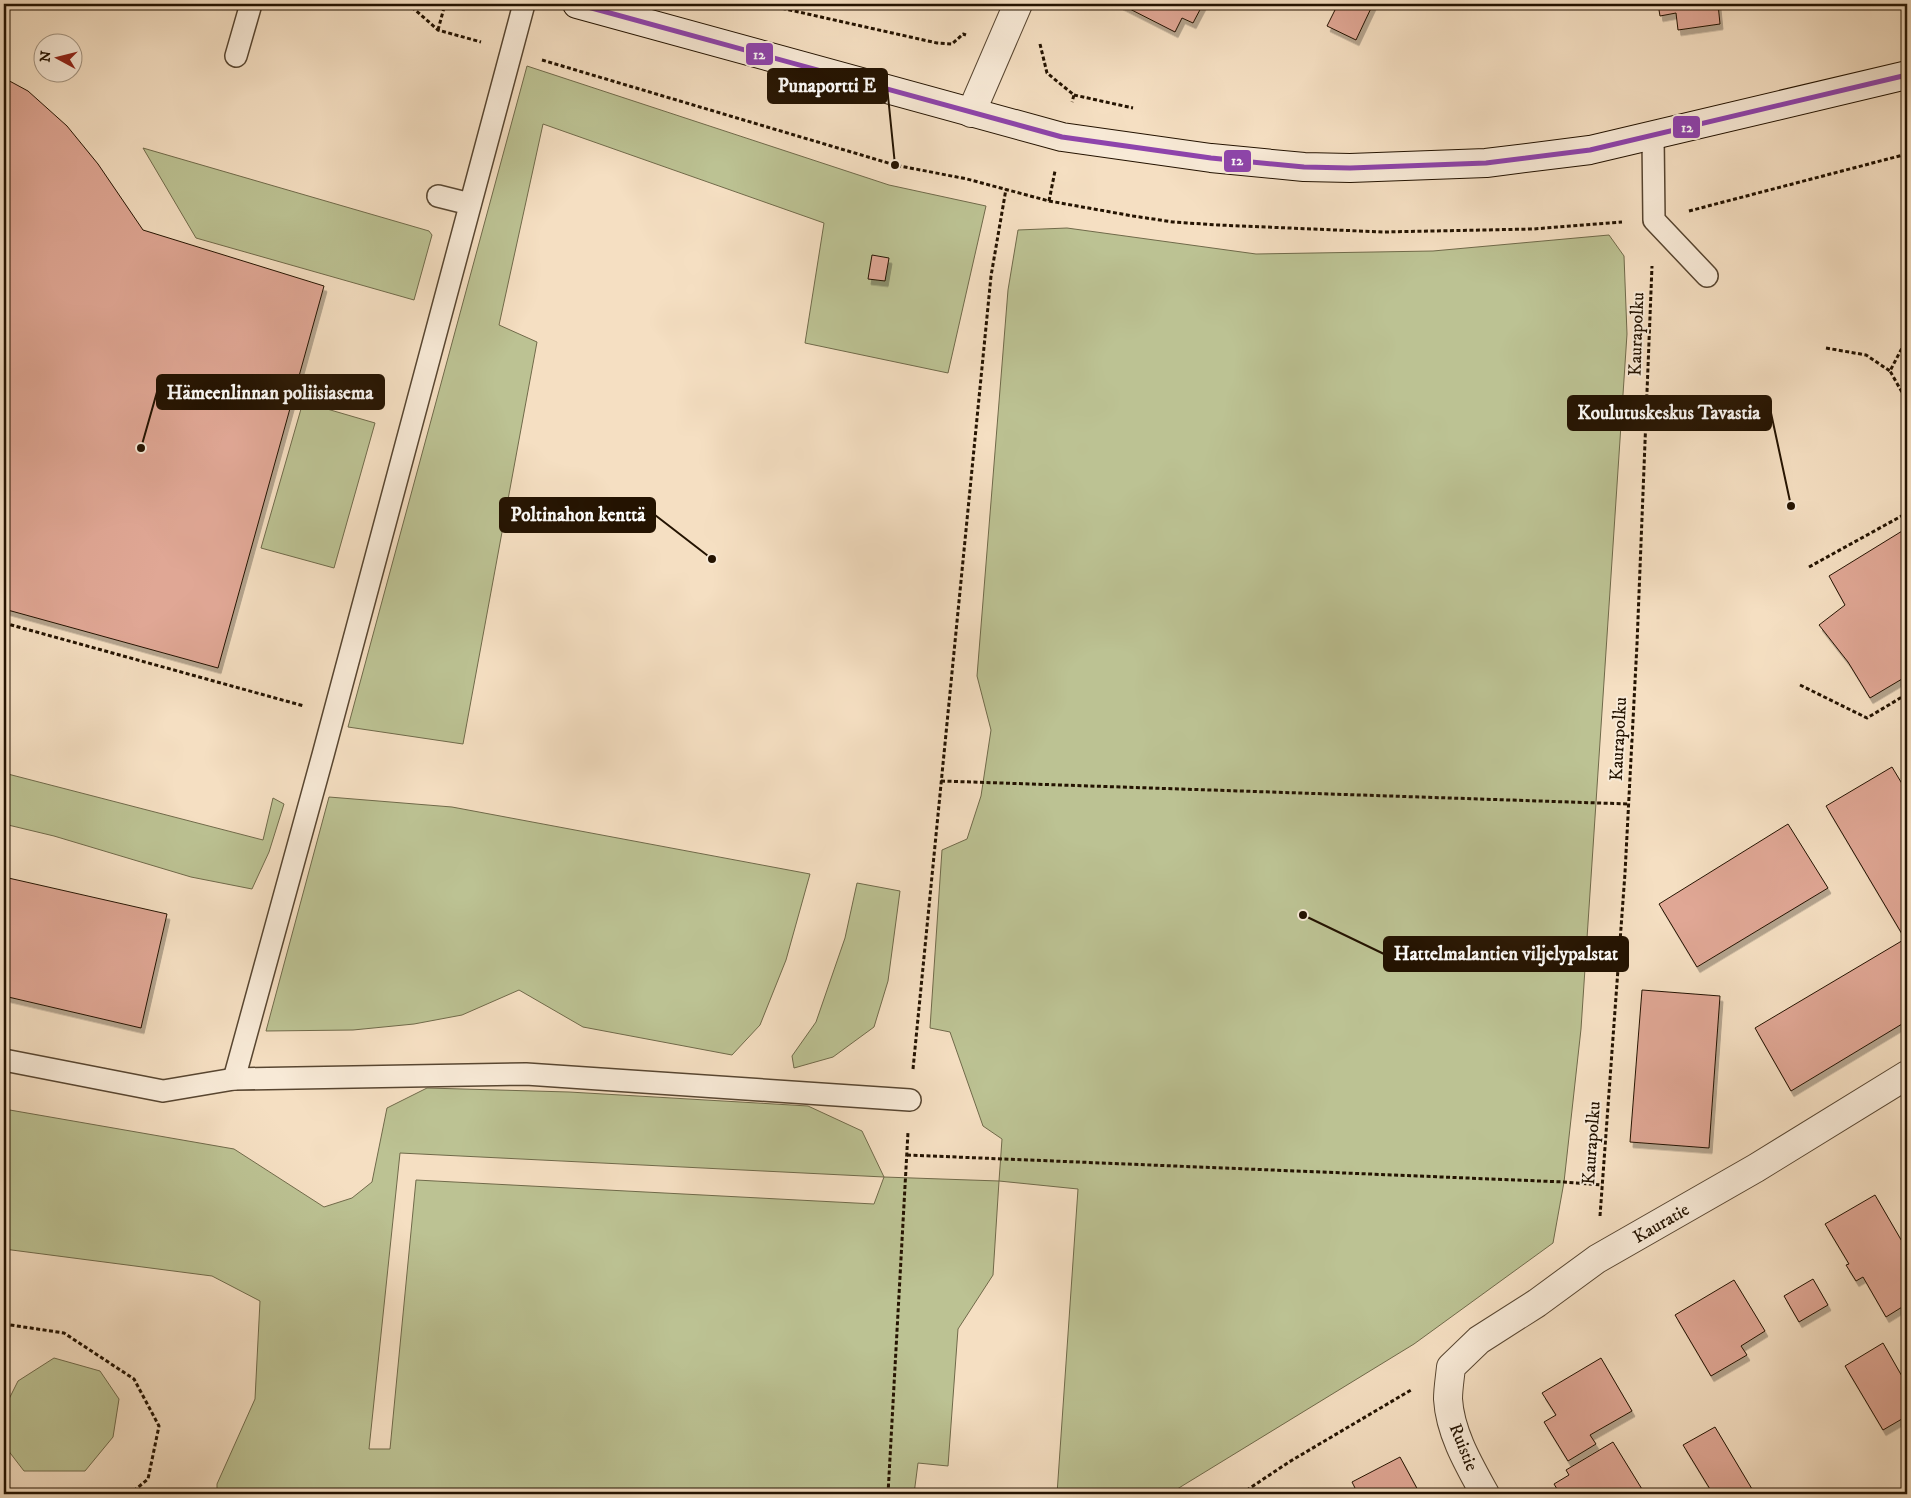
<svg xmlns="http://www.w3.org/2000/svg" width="1911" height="1498" viewBox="0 0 1911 1498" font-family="'IM FELL DW Pica',serif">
  <defs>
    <filter id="shadow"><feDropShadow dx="3" dy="5.5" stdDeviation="0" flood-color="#0004"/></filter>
  </defs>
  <rect width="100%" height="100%" fill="#f5dfc2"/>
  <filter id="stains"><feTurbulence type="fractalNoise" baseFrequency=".004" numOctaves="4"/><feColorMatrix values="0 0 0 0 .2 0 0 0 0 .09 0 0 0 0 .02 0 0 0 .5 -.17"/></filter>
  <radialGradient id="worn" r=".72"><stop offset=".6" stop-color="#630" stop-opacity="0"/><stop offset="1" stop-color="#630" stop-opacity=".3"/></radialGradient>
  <!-- green -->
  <g fill="#bcc293" stroke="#706a4a" fill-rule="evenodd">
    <path d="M527,66L889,185L986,206L948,373L805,343L824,223L543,124L499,325L537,342L463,744L348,727Z"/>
    <path d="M143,148L429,231L432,235L414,300L196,238Z"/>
    <path d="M1067,228L1256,254L1433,251L1609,235L1624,256L1627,334L1581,1029L1564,1182L1553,1243L1414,1344L1169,1494H1057L1078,1189L999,1181L993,1275L958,1329L948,1466L918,1463L914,1494H217V1484L255,1399L260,1301L212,1276L4,1249V1109L234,1149L324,1207L352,1198L372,1182L387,1108L427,1088L569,1092L808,1106L862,1131L884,1177L999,1181L1002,1139L983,1126L950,1032L930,1028L942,850L967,839L981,796L991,730L977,676L1008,290L1018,230ZM400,1153L884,1177L874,1204L416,1180L390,1449H369Z"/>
    <path d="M303,402L375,423L334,568L261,548Z"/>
    <path d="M4,773L263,840L273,798L284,804L269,852L252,889L191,877L54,836L4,824Z"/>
    <path d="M329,797L452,807L810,874L786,960L760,1025L732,1055L583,1027L519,990L462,1015L414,1024L353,1030L266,1031Z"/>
    <path d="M857,883L900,891L888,981L874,1027L833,1057L794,1068L792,1056L816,1022L845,938Z"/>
    <path d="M54,1358L100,1371L119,1399L113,1437L85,1471H24L4,1445V1409L18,1381Z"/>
  </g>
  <!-- building -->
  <g fill="#e0a795" stroke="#241301" filter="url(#shadow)">
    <path d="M1120,4H1203L1193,23L1182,18L1175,32Z"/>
    <path d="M1338,4H1373L1356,40L1327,26Z"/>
    <path d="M1658,4H1718L1720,24L1678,30L1676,13L1660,16Z"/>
    <path d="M4,78L28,91L67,126L98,164L143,230L324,286L218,668L4,609Z"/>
    <path d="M872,255L889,258L885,281L868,279Z"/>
    <path d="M1907,528V676L1870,698L1848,662L1819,625L1845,605L1829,576Z"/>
    <path d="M1892,767L1907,792V1021L1791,1091L1755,1028L1905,939L1826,806Z"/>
    <path d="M1788,824L1828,888L1697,967L1659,904Z"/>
    <path d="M4,877L167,914L141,1028L4,996Z"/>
    <path d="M1642,990L1720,996L1709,1148L1630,1142Z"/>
    <path d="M1875,1195L1907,1250V1304L1886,1317L1863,1277L1856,1281L1846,1265L1849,1264L1825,1224Z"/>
    <path d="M1813,1279L1828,1305L1799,1322L1784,1296Z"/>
    <path d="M1734,1280L1765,1331L1741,1346L1747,1355L1711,1376L1675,1315Z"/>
    <path d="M1883,1343L1907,1385V1416L1883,1430L1845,1366Z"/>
    <path d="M1601,1358L1632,1411L1590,1435L1596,1444L1568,1461L1544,1422L1556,1415L1542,1393Z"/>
    <path d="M1715,1427L1755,1494H1713L1683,1445Z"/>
    <path d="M1613,1442L1645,1494H1560L1554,1484L1569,1475L1566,1470Z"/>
    <path d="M1400,1457L1420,1494H1358L1352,1482Z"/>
  </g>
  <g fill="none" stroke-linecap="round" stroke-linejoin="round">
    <!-- service casing -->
    <g stroke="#584631" stroke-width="24">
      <g id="service">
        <path d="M236,56L251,4"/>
        <path d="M1653,136L1654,220L1707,276"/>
        <path d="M438,196L470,204"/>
        <path d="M4,1060L163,1091L234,1079L526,1074L910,1100"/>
        <path d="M234,1079L323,755L524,4"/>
      </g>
    </g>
    <!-- minor casing -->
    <g stroke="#584631" stroke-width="30">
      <path id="minor" d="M1485,1494C1469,1465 1450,1433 1448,1399C1448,1389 1450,1377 1451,1367L1479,1340L1537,1303L1597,1259L1756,1168L1907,1075"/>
    </g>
    <!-- tertiary casing -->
    <g stroke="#584631" stroke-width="30">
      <path id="tertiary" d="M971,113L1018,4"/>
    </g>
    <!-- secondary casing -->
    <g stroke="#241301" stroke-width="30">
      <path id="secondary" d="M577,4L1062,137L1211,158L1304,167L1350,168L1486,163L1590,150L1907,75"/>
    </g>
    <!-- path -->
    <g stroke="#241301" stroke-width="3" stroke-dasharray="4 2.5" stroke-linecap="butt">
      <path d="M406,4L413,8L438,30L481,42"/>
      <path d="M763,4L937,43L952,44L963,34L966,35"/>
      <path d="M438,30L445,4"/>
      <path d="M1040,44L1047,73L1074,95L1072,102"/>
      <path d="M542,60L895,165L967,179L1049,201L1133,216L1173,222L1218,225L1383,232L1533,229L1622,222"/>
      <path d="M1074,95L1133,108"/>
      <path d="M1049,201L1055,171"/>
      <path d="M1689,211L1907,154"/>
      <path d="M1907,345L1902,348L1890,371L1907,401"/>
      <path d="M1826,348L1866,355L1890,371"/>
      <path d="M1809,567L1907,513"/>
      <path d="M4,623L304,706"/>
      <path d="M1800,685L1867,718L1907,694"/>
      <path d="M941,781L1629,804"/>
      <path d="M913,1069L991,276L1006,189"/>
      <path d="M907,1155L1564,1182L1602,1185"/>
      <path d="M1600,1216L1625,873L1637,644L1652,266"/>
      <path d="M4,1324L64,1333L134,1379L159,1426L148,1479L130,1494"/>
      <path d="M4,1490L8,1494"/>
      <path d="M888,1494L908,1132"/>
      <path d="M1241,1494L1289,1462L1411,1390"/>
    </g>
    <!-- service -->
    <use href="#service" stroke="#f8ead7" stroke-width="21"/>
    <!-- minor -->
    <use href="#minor" stroke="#f8ead7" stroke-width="28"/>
    <!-- tertiary -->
    <use href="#tertiary" stroke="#f8ead7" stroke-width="28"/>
    <!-- secondary -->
    <use href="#secondary" stroke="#f8ead7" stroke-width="28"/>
    <!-- bus-1 casing -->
    <g stroke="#f8ead7" stroke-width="9">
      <path id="bus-1" d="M577,4L1062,137L1211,158L1304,167L1350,168L1486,163L1590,150L1907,75"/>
    </g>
    <!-- bus-1 -->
    <use href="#bus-1" stroke="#8e44ad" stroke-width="5"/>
  </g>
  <g text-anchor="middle" stroke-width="4" stroke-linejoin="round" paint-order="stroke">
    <!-- street labels -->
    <g font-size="18" fill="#241301" stroke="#f8ead7">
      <text transform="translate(1636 334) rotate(-88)" y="6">Kaurapolku</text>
      <text transform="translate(1618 739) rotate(-87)" y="6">Kaurapolku</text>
      <text transform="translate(1591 1143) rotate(-86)" y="6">Kaurapolku</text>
      <text transform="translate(1661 1223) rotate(-30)" y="6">Kauratie</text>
      <text transform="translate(1464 1447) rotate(68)" y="6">Ruistie</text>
    </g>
  </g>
  <!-- callouts -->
  <path fill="none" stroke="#241301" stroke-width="2" d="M895 165L887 86M141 448L157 392M1791 506L1771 413M712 559L655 515M1303 915L1384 954"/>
  <g fill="#241301" stroke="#f8ead7" stroke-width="2">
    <circle cx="895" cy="165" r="5"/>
    <circle cx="141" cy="448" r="5"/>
    <circle cx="1791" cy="506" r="5"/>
    <circle cx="712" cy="559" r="5"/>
    <circle cx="1303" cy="915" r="5"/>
  </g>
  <g fill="#241301" stroke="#241301" stroke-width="2">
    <rect x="768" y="69" width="119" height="34" rx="5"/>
    <rect x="157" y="375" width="227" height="34" rx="5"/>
    <rect x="1568" y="396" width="203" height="34" rx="5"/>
    <rect x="500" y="498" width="155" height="34" rx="5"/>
    <rect x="1384" y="937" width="244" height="34" rx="5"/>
  </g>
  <g font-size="19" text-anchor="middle" font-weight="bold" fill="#fff">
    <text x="827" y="92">Punaportti E</text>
    <text x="270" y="399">Hämeenlinnan poliisiasema</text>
    <text x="1669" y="419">Koulutuskeskus Tavastia</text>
    <text x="578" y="521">Poltinahon kenttä</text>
    <text x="1506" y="960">Hattelmalantien viljelypalstat</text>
  </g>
  <g stroke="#f8ead7" stroke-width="2">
    <rect x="745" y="42" width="29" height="24" rx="5" fill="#8e44ad"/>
    <rect x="1672" y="115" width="29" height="24" rx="5" fill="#8e44ad"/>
    <rect x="1223" y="149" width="29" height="24" rx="5" fill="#8e44ad"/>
  </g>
  <g font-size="14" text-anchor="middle" font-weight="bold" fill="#fff">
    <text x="759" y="59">12</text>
    <text x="1687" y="132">12</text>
    <text x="1237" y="165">12</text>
  </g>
  <!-- margin -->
  <rect width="1911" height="1498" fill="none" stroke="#f5dfc2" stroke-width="20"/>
  <rect x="5" y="5" width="1901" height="1488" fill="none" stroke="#241301" stroke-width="2.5"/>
  <rect x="10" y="10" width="1891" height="1478" fill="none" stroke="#241301"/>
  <!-- north arrow -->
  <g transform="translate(58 58) rotate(277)"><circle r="24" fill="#f8ead7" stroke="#a39481"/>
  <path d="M0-4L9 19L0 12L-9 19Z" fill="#8f2418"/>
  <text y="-8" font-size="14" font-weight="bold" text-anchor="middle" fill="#241301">N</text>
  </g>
  <rect width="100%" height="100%" filter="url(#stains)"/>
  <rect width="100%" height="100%" fill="url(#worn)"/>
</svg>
